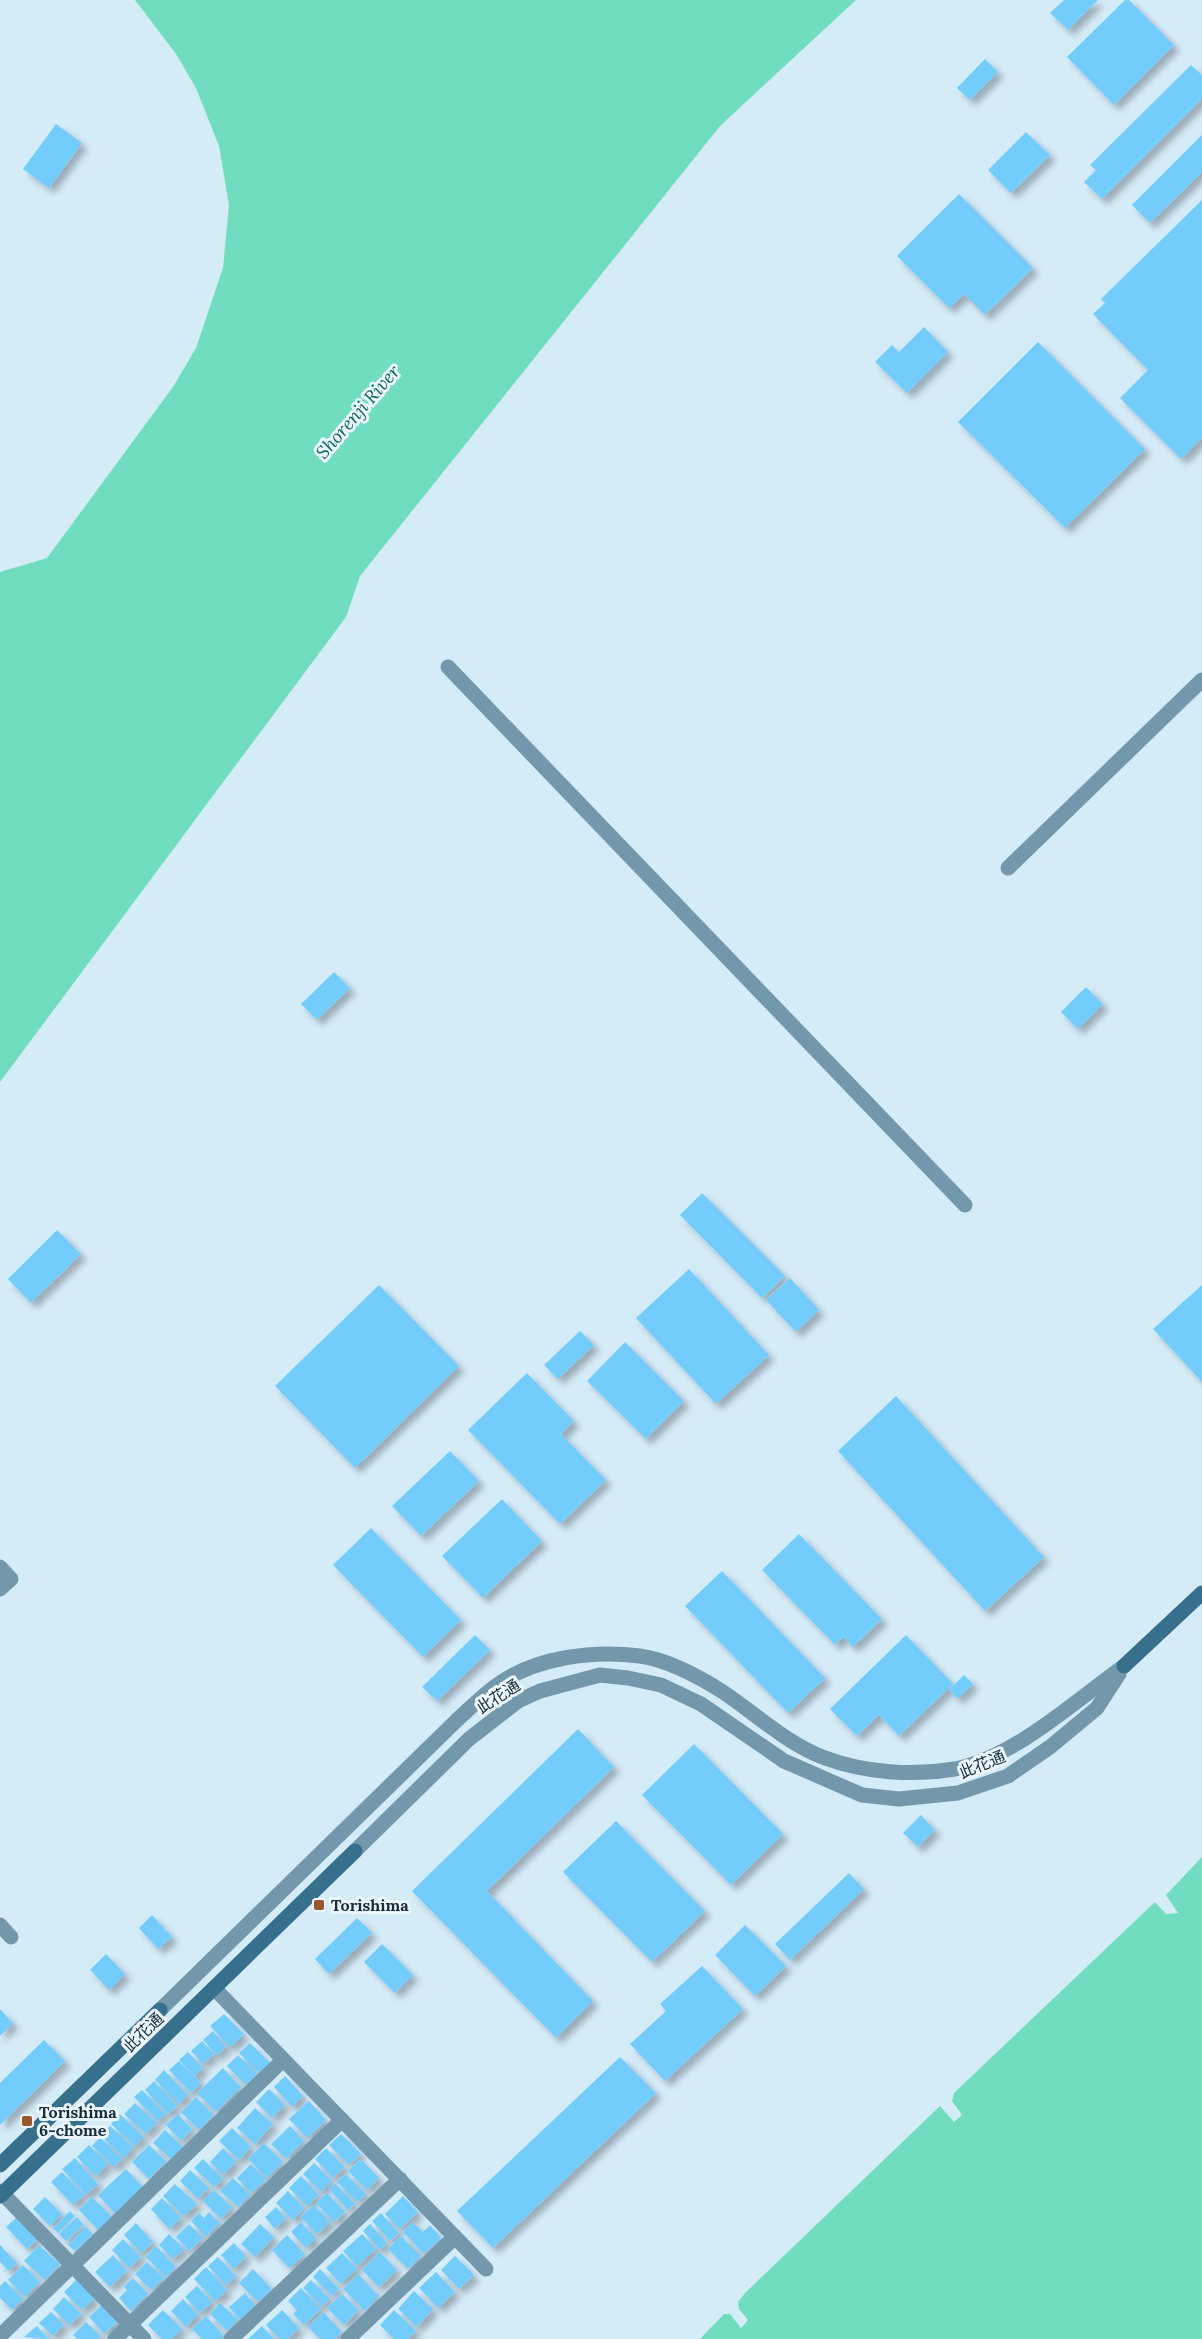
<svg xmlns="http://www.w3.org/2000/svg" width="1202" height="2339" viewBox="0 0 1202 2339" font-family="Lora,'Noto Sans JP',serif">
  <defs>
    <filter id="shadow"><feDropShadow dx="5.5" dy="5.5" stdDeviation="3" flood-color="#0004"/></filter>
  </defs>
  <rect width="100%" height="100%" fill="#d4ebf8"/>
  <!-- water -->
  <g fill="#70ddbf">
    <path d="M135,0H856L720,126L360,576L346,617L0,1082V572L47,558L173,387L196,348L223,268L229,205L219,146L196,88L176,54Z"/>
    <path d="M1202,1857V2339H700L724,2314H730L741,2328L748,2320L739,2309L738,2302L746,2292L940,2106L954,2122L962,2115L952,2101L954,2093L1155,1902L1166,1914L1178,1913L1166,1895Z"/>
  </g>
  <!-- building -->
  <g fill="#72cdfd" filter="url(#shadow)">
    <path d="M1064,0H1098L1068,30L1050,13Z"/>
    <path d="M1125,0H1129L1174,45L1114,105L1067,57Z"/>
    <path d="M985,59L998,72L970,100L957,88Z"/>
    <path d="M1191,65L1202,75V99L1102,199L1084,182L1096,170L1090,165Z"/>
    <path d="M56,124L82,143L49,188L23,169Z"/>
    <path d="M1026,132L1050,155L1011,193L988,170Z"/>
    <path d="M1202,135V172L1150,223L1132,205Z"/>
    <path d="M959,194L1033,268L985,315L964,294L949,308L897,256Z"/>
    <path d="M1202,200V438L1181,459L1120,398L1148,370L1093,314L1105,303L1101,299Z"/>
    <path d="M924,327L948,352L907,393L875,362L892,345L899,352Z"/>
    <path d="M1038,342L1145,449L1065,528L958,422Z"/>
    <path d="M334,972L350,988L317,1020L301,1004Z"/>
    <path d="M1086,987L1103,1004L1078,1029L1061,1012Z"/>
    <path d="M702,1193L785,1276L762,1298L680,1215Z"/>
    <path d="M57,1230L81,1254L31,1303L8,1279Z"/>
    <path d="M689,1269L769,1355L716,1404L636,1318Z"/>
    <path d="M790,1278L819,1310L796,1332L766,1300Z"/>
    <path d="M379,1285L459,1366L355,1468L275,1386Z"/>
    <path d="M1202,1285V1382L1153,1329Z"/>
    <path d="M580,1331L594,1345L558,1379L544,1365Z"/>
    <path d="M625,1342L684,1401L646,1439L587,1381Z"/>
    <path d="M527,1373L574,1421L561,1434L606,1480L560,1524L468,1430Z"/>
    <path d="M896,1396L1044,1557L985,1611L838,1451Z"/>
    <path d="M450,1451L479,1481L421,1536L392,1506Z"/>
    <path d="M502,1499L542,1541L483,1598L442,1556Z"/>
    <path d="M371,1528L461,1620L423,1657L333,1565Z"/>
    <path d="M799,1534L882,1619L853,1647L843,1637L835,1645L762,1570Z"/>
    <path d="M722,1571L825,1678L788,1713L685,1606Z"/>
    <path d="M475,1635L490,1650L437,1701L422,1687Z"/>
    <path d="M906,1635L953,1684L899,1736L879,1715L857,1736L830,1709Z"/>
    <path d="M964,1675L973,1684L958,1699L949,1690Z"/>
    <path d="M578,1729L614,1767L487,1891L593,2001L556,2038L412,1891Z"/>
    <path d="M694,1744L783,1834L731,1885L642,1795Z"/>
    <path d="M921,1815L935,1830L918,1847L903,1833Z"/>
    <path d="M616,1821L705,1911L652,1962L563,1872Z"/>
    <path d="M849,1873L864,1889L790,1960L775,1944Z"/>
    <path d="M152,1915L172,1937L158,1949L139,1928Z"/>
    <path d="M357,1918L372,1933L329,1974L315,1959Z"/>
    <path d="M745,1925L786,1966L755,1996L715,1955Z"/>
    <path d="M382,1944L413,1975L395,1993L364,1962Z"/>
    <path d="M106,1954L125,1974L109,1990L90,1970Z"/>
    <path d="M702,1966L743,2009L665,2081L630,2044L666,2011L660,2004Z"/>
    <path d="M0,2009L13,2023L0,2036Z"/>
    <path d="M224,2014L244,2034L230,2047L210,2026Z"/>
    <path d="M213,2031L226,2047L217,2055L203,2040Z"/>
    <path d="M44,2040L65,2061L0,2125V2083Z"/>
    <path d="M202,2041L214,2054L203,2064L191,2051Z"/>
    <path d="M250,2043L270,2063L259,2073L239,2053Z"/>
    <path d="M188,2052L203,2068L195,2076L179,2060Z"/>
    <path d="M238,2055L257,2074L246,2085L227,2066Z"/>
    <path d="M620,2057L656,2093L493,2248L457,2211Z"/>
    <path d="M179,2061L201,2083L191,2093L169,2070Z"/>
    <path d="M223,2068L241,2087L216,2112L197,2093Z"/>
    <path d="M164,2070L188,2095L179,2104L155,2080Z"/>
    <path d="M285,2076L303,2096L292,2107L274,2087Z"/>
    <path d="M154,2081L177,2106L168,2114L145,2090Z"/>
    <path d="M269,2089L285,2105L272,2118L256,2102Z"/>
    <path d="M142,2090L165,2114L158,2121L134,2097Z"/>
    <path d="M196,2097L214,2115L199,2130L181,2112Z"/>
    <path d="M309,2101L326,2120L307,2138L289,2119Z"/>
    <path d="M135,2103L157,2123L146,2134L124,2114Z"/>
    <path d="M255,2108L273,2124L255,2144L237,2128Z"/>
    <path d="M120,2114L144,2137L135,2146L111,2124Z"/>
    <path d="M178,2114L192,2129L181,2141L166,2125Z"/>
    <path d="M110,2126L133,2147L124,2158L101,2136Z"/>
    <path d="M290,2126L304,2141L286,2159L271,2144Z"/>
    <path d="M232,2128L251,2147L239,2160L219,2141Z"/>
    <path d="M165,2130L183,2147L171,2159L153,2143Z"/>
    <path d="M341,2134L361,2154L349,2165L329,2145Z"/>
    <path d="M100,2137L122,2159L114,2167L92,2146Z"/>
    <path d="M264,2143L283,2162L267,2178L248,2159Z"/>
    <path d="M89,2145L108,2164L96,2176L77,2157Z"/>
    <path d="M149,2145L166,2161L149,2179L132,2162Z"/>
    <path d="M223,2148L236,2162L223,2175L210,2162Z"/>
    <path d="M326,2148L345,2167L333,2178L315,2159Z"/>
    <path d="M75,2158L98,2184L86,2195L62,2169Z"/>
    <path d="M203,2159L223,2179L214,2187L194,2168Z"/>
    <path d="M361,2159L379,2178L367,2190L348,2171Z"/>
    <path d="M314,2163L332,2181L321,2192L303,2174Z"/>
    <path d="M251,2164L266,2180L251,2193L237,2178Z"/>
    <path d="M126,2169L144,2188L115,2214L98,2195Z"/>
    <path d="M190,2170L209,2188L198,2199L180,2181Z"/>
    <path d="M62,2172L84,2195L73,2205L51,2182Z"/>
    <path d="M346,2174L366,2194L358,2202L337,2182Z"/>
    <path d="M301,2176L319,2195L307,2206L289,2188Z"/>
    <path d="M233,2178L250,2195L238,2207L220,2191Z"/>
    <path d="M335,2183L355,2204L348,2210L329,2189Z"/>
    <path d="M175,2184L197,2204L184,2216L163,2196Z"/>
    <path d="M214,2190L232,2207L221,2219L203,2201Z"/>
    <path d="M288,2191L304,2208L293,2220L276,2203Z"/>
    <path d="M327,2193L345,2212L334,2222L316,2203Z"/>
    <path d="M403,2196L418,2212L400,2229L385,2214Z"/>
    <path d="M45,2197L62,2214L50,2226L33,2209Z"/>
    <path d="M92,2197L112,2217L98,2230L79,2210Z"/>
    <path d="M162,2198L181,2218L169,2229L151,2209Z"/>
    <path d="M314,2205L330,2222L317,2234L300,2217Z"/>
    <path d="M276,2207L286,2218L275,2229L265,2217Z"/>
    <path d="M70,2211L75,2216L58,2233L53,2228Z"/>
    <path d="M209,2212L220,2223L206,2237L191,2221L199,2213L204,2218Z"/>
    <path d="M381,2213L399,2233L390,2241L372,2221Z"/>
    <path d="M17,2217L38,2239L27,2249L6,2227Z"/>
    <path d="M77,2217L84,2225L66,2241L59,2234Z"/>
    <path d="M301,2222L316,2238L306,2248L291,2232Z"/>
    <path d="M413,2222L423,2232L430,2225L441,2238L424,2254L403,2232Z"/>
    <path d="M136,2223L153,2242L141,2253L124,2235Z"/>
    <path d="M189,2224L203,2238L189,2251L176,2237Z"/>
    <path d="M260,2224L274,2237L255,2257L241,2244Z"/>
    <path d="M370,2224L387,2243L380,2250L363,2231Z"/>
    <path d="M86,2227L93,2234L75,2251L68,2245Z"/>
    <path d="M169,2234L184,2249L173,2259L159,2245Z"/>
    <path d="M362,2234L376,2249L357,2266L343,2251Z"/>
    <path d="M287,2235L305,2254L289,2268L272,2250Z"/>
    <path d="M401,2236L421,2256L408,2269L388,2249Z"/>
    <path d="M123,2239L141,2257L129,2268L112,2250Z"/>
    <path d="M234,2243L246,2256L234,2269L221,2255Z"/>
    <path d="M0,2245L17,2263L9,2271L0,2262Z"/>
    <path d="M39,2245L60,2264L45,2280L24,2261Z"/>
    <path d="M156,2246L176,2267L166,2277L146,2257Z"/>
    <path d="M380,2252L397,2270L379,2287L362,2270Z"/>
    <path d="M342,2253L357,2269L340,2284L326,2268Z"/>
    <path d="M113,2255L127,2271L110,2287L95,2272Z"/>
    <path d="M455,2256L474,2275L459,2289L441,2270Z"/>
    <path d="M218,2257L236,2276L226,2285L208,2266Z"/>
    <path d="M147,2262L164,2278L151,2290L135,2274Z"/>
    <path d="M23,2265L40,2282L25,2297L8,2280Z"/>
    <path d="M206,2267L227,2290L215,2301L194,2279Z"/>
    <path d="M253,2269L272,2289L258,2302L239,2283Z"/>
    <path d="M320,2269L339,2289L332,2296L313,2277Z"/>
    <path d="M436,2272L455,2292L438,2308L419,2288Z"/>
    <path d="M358,2274L379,2296L365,2311L343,2289Z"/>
    <path d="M133,2278L148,2294L131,2311L119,2298L127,2290L124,2287Z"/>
    <path d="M77,2279L95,2298L82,2310L64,2292Z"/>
    <path d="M311,2280L330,2299L322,2306L303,2288Z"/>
    <path d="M5,2281L23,2299L12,2310L0,2298V2286Z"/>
    <path d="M197,2286L212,2302L200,2313L185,2297Z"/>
    <path d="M301,2288L321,2309L304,2325L293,2314L297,2310L288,2301Z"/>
    <path d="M414,2291L433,2309L417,2327L398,2309Z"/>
    <path d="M245,2293L256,2306L240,2320L229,2307Z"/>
    <path d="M342,2294L359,2310L344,2325L327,2308Z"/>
    <path d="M64,2297L81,2314L69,2325L53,2309Z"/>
    <path d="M183,2299L198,2315L186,2327L171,2311Z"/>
    <path d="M220,2303L238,2320L227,2331L210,2314Z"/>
    <path d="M102,2305L118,2321L104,2334L89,2317Z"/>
    <path d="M163,2310L182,2329L172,2339H162L148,2325Z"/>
    <path d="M282,2310L299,2328L288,2339H280L266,2325Z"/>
    <path d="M394,2310L416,2331L408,2339H394L380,2325Z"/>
    <path d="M51,2312L64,2325L53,2336L39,2323Z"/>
    <path d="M323,2312L342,2332L335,2339H320L308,2327Z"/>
    <path d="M206,2316L224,2336L221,2339H202L192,2329Z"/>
    <path d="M86,2322L101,2336L98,2339H77L73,2335Z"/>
    <path d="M37,2326L49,2339L24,2337Z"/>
    <path d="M262,2326L274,2339H248Z"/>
  </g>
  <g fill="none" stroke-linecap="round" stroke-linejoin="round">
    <!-- street -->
    <g stroke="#7397ab" stroke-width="15">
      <path d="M448,667L965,1205"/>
      <path d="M1008,868L1202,680"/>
      <path d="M0,1567L11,1579L0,1589"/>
      <path d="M355,1851L469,1739L518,1701L540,1691L600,1675L628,1678L661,1685L701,1704L784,1761L862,1795L899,1799L958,1793L1008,1776L1050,1747L1097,1708L1119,1674"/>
      <path d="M0,1925L11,1937"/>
      <path d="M214,1988L486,2269"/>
      <path d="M160,2010L456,1721C469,1709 482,1696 497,1685C536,1657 593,1650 640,1656C669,1660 698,1676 723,1692C756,1714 787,1744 825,1758C866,1773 913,1776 955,1769C1015,1757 1075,1701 1124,1666"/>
      <path d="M0,2191L144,2339"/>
      <path d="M0,2336L283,2060"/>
      <path d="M115,2339L342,2120"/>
      <path d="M231,2339L400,2179"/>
      <path d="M348,2339L455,2237"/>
    </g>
    <!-- secondary -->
    <g stroke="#37708d" stroke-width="15">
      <path d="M1124,1666L1202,1593"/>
      <path d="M0,2165L160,2010"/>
      <path d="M0,2196L355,1851"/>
    </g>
  </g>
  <!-- markers -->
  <g fill="#9a5727" stroke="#ebf6fd" stroke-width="2">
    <rect x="313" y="1899" width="12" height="12" rx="3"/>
    <rect x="21" y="2115" width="12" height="12" rx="3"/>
  </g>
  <g text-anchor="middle" stroke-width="6" stroke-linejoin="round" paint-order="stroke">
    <!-- street labels -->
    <g font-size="16" fill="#152c39" stroke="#ebf6fd">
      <text transform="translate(498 1696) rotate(-33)" y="6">此花通</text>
      <text transform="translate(982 1764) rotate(-22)" y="6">此花通</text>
      <text transform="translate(143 2032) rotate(-44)" y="6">此花通</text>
    </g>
    <!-- poi labels -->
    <g font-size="16" font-weight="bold" fill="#152c39" stroke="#ebf6fd" text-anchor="start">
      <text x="331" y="1911">Torishima</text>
      <text x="39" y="2118">Torishima<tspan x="39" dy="18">6-chome</tspan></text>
    </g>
    <!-- water labels -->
    <g font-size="18" font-style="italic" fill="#0c6754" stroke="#ebf6fd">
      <text transform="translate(358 412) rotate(-49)" y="6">Shorenji River</text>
    </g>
  </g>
</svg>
